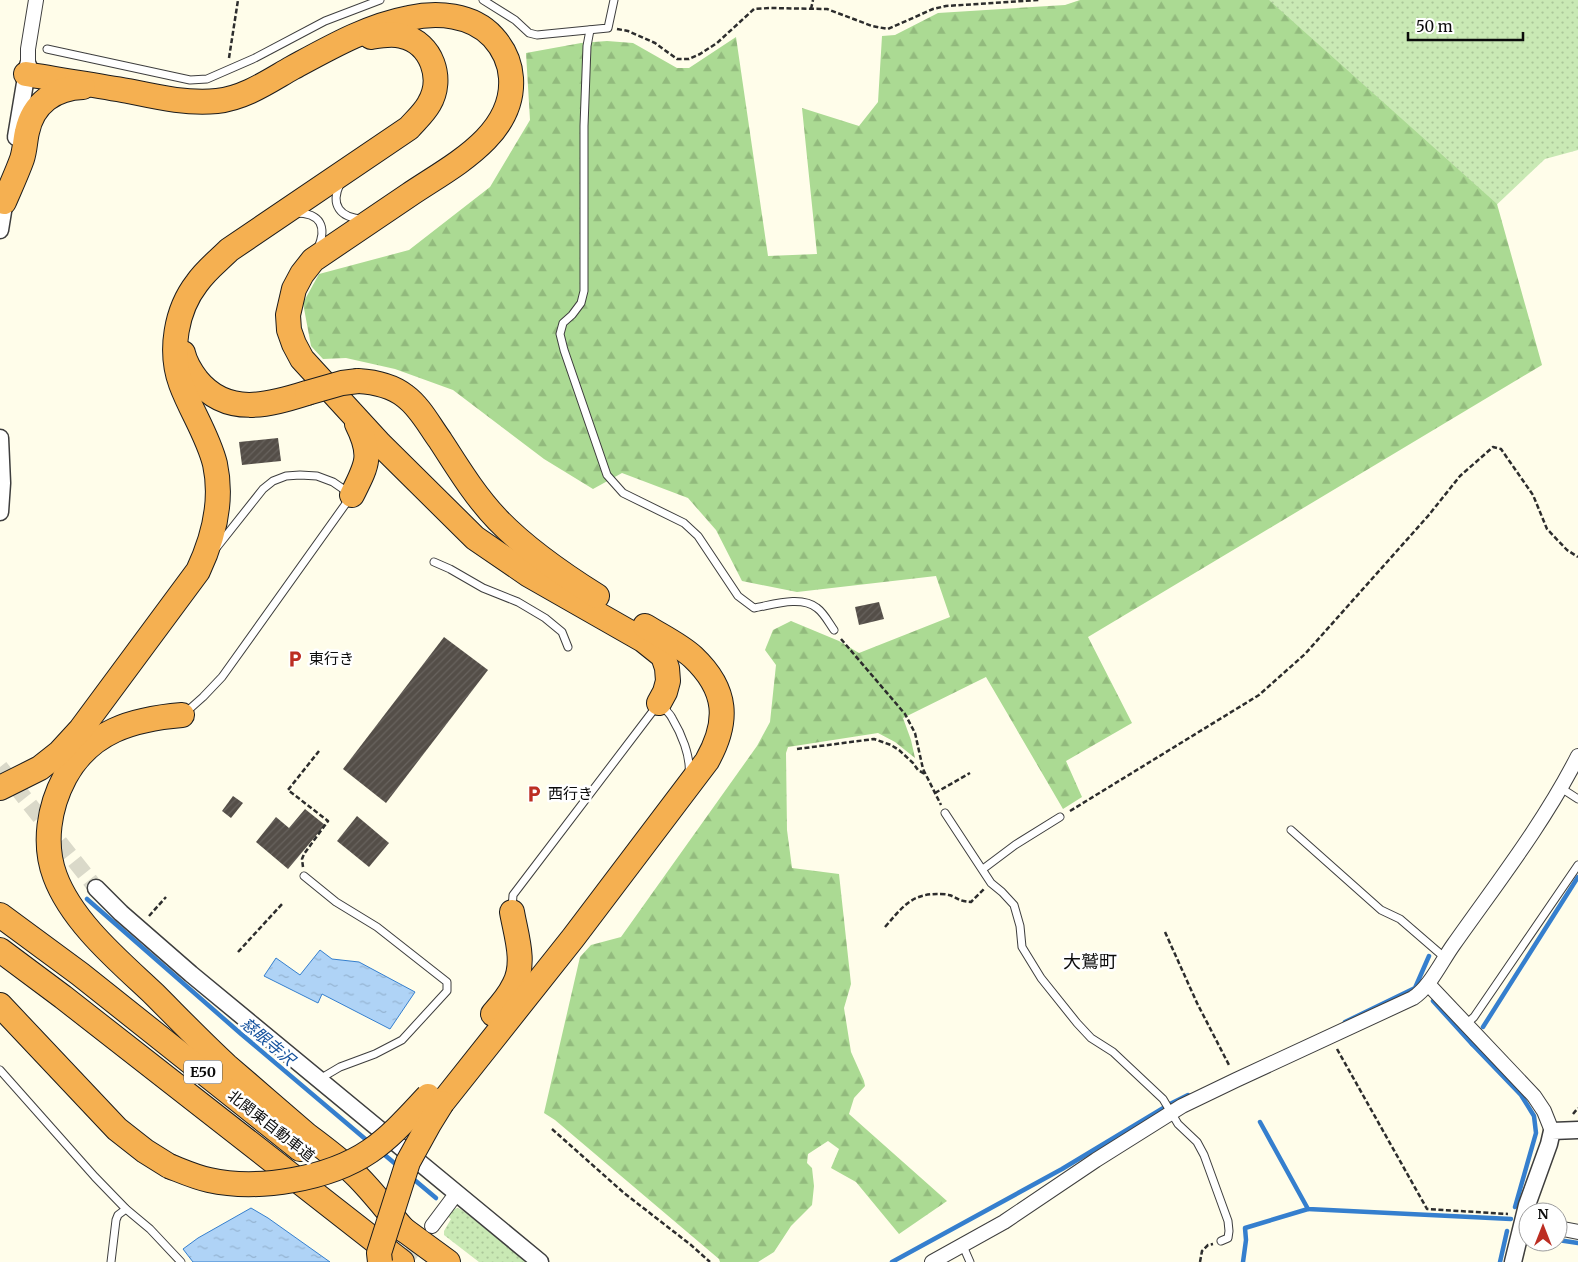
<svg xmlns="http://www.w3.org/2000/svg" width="1578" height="1262" viewBox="0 0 1578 1262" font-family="Merriweather,'Noto Sans JP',serif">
  <defs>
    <pattern id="grass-dots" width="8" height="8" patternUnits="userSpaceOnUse" patternTransform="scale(1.25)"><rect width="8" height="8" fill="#c9e9b4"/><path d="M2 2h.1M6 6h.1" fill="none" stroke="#abc699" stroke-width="1.8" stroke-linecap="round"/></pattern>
    <pattern id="forest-firs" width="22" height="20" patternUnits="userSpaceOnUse" patternTransform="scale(1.25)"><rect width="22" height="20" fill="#abda93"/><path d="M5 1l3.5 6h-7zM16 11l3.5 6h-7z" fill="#92ba7d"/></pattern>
    <pattern id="water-ripples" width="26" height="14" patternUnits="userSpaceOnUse" patternTransform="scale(1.25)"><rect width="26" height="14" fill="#afd3f6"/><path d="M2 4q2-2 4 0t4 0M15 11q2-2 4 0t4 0" fill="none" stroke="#95b4d2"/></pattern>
    <pattern id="building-hatch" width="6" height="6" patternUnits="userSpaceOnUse" patternTransform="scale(1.25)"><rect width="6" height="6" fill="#544e48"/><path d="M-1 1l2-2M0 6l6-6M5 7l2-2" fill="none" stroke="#68635e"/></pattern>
  </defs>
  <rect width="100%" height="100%" fill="#fffdea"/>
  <!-- grass -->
  <g fill="url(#grass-dots)">
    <path d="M1142,0H1578V150L1545,159L1434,264Z"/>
    <path d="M458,1208L462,1210L527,1262H479L444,1235V1231L451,1219L447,1216L454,1209Z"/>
  </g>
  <!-- forest -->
  <path fill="url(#forest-firs)" d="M1080,0H1269L1497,204L1542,365L1088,637L1132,723L1066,761L1082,797L1063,809L986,677L903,718L911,740L915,758L895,742L878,733L788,747L786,753L787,830L792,868L839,874L851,984L844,1008L851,1052L864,1081L865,1086L854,1098L849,1114L947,1201L899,1234L856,1182L831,1168L839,1149L828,1141L808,1154L807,1163L812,1168L814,1186L812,1205L791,1226L774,1252L758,1262H720L719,1259L555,1120L544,1113L580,957L591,945L621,937L757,746L770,722L776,665L765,650L773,630L791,621L839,641L859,653L950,617L936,576L797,592L742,581L716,530L688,498L622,473L593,489L544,459L453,390L395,369L346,358L323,359L311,346L303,303L319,274L409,250L490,187L530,120L526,53L581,43L607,41L633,43L677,68H689L736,37L768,256L817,254L802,108L859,126L878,102L882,36L895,35L938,13L1065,5Z"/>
  <!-- water -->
  <g fill="url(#water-ripples)" stroke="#357fce">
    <path d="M320,950L332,959L359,962L415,992L390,1029L322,994L318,1003L264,976L276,958L300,975Z"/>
    <path d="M251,1208L268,1218L330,1262H193L183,1249L198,1238Z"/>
  </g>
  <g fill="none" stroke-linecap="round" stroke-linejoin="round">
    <!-- stream -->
    <g stroke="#357fce" stroke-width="4.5">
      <path d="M87,899L240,1033L370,1143"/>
      <path d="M1433,1001L1472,1044"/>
      <path d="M1345,1022L1415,988L1429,956"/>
      <path d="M1483,1027L1578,877"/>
      <path d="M1472,1043V1044L1521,1095L1534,1116L1536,1133L1515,1207"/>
      <path d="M1260,1122L1308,1209L1511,1219"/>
      <path d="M380,1151L399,1167"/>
      <path d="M411,1177L436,1198"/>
      <path d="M1558,1240L1578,1243"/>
      <path d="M892,1262L1062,1169L1170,1104L1188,1095"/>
      <path d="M1243,1262L1246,1240L1245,1228L1308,1209"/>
      <path d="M1500,1262L1507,1231"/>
    </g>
  </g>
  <!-- building -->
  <g fill="url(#building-hatch)">
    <path d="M278,438L281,461L242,465L239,442Z"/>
    <path d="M879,602L884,619L859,625L855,607Z"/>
    <path d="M444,637L488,670L386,803L343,769Z"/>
    <path d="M233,796L243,803L231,818L222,811Z"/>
    <path d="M305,809L325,825L288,869L256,842L276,817L289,828Z"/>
    <path d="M357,816L389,843L369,867L337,841Z"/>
  </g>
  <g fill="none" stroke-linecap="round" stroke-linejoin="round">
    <!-- minor-tunnel -->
    <path stroke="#dad9c9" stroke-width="14" stroke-dasharray="14 7" stroke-linecap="butt" d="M405,1262L432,1226"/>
    <!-- tertiary-tunnel -->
    <path stroke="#dad9c9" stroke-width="16" stroke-dasharray="16 8" stroke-linecap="butt" d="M0,767L96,888"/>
    <!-- service casing -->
    <g stroke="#3e3e3e" stroke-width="9">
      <g id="service">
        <path d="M483,0L515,20L529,33L537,35L608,28L614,0"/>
        <path d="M590,30L587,46L584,126V291L581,303L572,315L563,323L560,334L564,350L607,475L623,493L684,523L698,536L738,596L754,608C772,605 801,595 817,608C824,613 829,623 834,630"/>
        <path d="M47,49L190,80L207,79L255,58L325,21L380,0"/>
        <path d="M340,184C330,205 340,218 363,219"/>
        <path d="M296,213C321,213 327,227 318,248"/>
        <path d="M434,562L450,569L483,588L518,602L545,618L562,632L568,647"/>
        <path d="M185,713L203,697L222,677L352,495L333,482L317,476L300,475L286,476L273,481L263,489L217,547"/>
        <path d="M1561,788L1578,799"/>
        <path d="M945,813L991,883L1002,892L1014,905L1020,926L1022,947L1041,978L1077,1023L1091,1038L1113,1052L1163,1099L1178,1124L1197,1142L1204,1155L1228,1221L1229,1231L1228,1238L1221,1241"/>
        <path d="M1291,830L1381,910L1400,919L1444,957"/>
        <path d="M983,869L1015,845L1060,817"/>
        <path d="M304,876L336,902L377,927L447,982V991L402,1040L375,1054L340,1067L318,1080"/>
        <path d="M512,909L513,895L659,703C663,708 669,712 672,718C681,733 691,756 689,774"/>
        <path d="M1466,1024L1474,1017L1578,865"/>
        <path d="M0,1070L95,1177L126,1209L150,1229L181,1262"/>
        <path d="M963,1246L970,1262"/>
        <path d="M111,1262L116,1220L118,1215L126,1209"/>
      </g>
    </g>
    <!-- minor casing -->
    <g stroke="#3e3e3e" stroke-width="16">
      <g id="minor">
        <path d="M28,63V49L36,0"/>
        <path d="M1428,984L1534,1096L1544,1111L1552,1131"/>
        <path d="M432,1226L456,1194"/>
        <path d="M1558,1228L1578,1232"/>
        <path d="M932,1262L1004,1222L1096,1160L1182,1106L1236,1080L1413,998C1430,987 1441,962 1454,944C1497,883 1544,823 1578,756"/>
      </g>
    </g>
    <!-- tertiary casing -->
    <g stroke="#3e3e3e" stroke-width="19">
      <g id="tertiary">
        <path d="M16,137L28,65"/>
        <path d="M0,230L6,193"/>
        <path d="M0,438L2,483L0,512"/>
        <path d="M96,888L121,913L191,974L540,1262"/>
        <path d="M1513,1262L1527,1205L1549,1144L1552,1131L1578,1130"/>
      </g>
    </g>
    <!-- motorway casing -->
    <g stroke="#1c1c1c" stroke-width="26">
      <g id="motorway">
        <path d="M26,74C60,80 94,85 128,91C157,97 187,104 217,101C245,98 269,81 292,68C329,48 367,26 409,18C437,12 472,14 493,37C503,48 510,62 511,78C515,136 450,167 409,195C377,217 345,238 313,260L302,274L294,289L288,315L289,330L294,344L302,359L380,444L475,538L529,575L643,640L663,656L667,668L668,681L665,692L659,703"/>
        <path d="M4,202C10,188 17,173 22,159C25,150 25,140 27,132C33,103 55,88 83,87"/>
        <path d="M183,353C185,362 191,372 197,380C227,417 269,405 307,393"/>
        <path d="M358,381C375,382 391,385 405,396C420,407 429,425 440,440C458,468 475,496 498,520C527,550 562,574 597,596"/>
        <path d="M352,495C367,465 373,456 357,424"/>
        <path d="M182,715C133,719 90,731 65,777C49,807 43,844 55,876C72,922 119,961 154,994C178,1018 202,1043 227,1066C254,1089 280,1112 307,1135C324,1148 342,1161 357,1176C374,1193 388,1212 404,1230"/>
        <path d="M0,788L40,768L59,753L81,729L198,571C214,537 223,501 215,464C208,436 191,411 181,384C169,351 176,310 197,283C206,270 218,261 229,250L409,128C416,120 424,113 429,104C444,79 432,43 402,36C392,33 382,35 371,37"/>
        <path d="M0,915L80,974L300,1149"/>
        <path d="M0,950L63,997L402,1262"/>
        <path d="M0,1005L117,1129L145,1151L169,1166"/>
        <path d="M493,1014C501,1005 509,996 514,985C526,963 516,935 512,912"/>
        <path d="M442,1103L573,938L707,761C729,722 728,690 693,657C680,645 661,636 645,626"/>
        <path d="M392,1221L448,1262"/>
      </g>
    </g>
    <!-- path -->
    <g stroke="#2d2d2d" stroke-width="2.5" stroke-dasharray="5 2.5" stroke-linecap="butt">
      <path d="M811,9L813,0"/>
      <path d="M617,29L628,31L655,43L677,59H689L700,54L717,43L754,9L770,8L827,9L872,26L888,29L933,9L946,6L1039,0"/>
      <path d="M229,58L238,0"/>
      <path d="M841,639L905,714L915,733L923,769L941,805"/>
      <path d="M797,749L874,739L891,745L899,750L913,763L918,770L925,774"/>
      <path d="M935,793L970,773"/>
      <path d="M1070,811L1259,695L1305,654L1428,516L1460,476L1493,447L1501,449L1533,495L1547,529L1567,550L1578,557"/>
      <path d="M303,867L302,859L304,854L328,821L288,790L319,751"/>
      <path d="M149,916L166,897"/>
      <path d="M885,927C901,909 910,894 937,894C940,894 946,894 949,895C959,898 957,901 971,902L984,889"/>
      <path d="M1165,932L1197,1003L1230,1067"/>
      <path d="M238,952L283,903"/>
      <path d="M1337,1049L1427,1209L1508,1214"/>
      <path d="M1573,1114L1578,1108"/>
      <path d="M552,1129L624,1193L691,1245L710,1262"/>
      <path d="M1200,1262L1202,1251L1208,1245L1213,1244"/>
    </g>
    <!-- service -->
    <use href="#service" stroke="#fff" stroke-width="7"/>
    <!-- minor -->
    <use href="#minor" stroke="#fff" stroke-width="14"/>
    <!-- tertiary -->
    <use href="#tertiary" stroke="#fff" stroke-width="16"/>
    <!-- motorway -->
    <use href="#motorway" stroke="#f5b051" stroke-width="24"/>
    <!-- motorway-bridge casing -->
    <g stroke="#1c1c1c" stroke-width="26" stroke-linecap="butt">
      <g id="motorway-bridge">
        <path d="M307,393L342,383L358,381"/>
        <path d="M169,1166C182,1171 195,1177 209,1180C258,1191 329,1179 370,1151C392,1136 410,1115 428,1096"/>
        <path d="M380,1262L379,1253L408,1162L429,1124L442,1103"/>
      </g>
    </g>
    <!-- motorway-bridge -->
    <use href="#motorway-bridge" stroke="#f5b051" stroke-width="24"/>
  </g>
  <!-- icons -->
  <defs>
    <g id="parking-bare" transform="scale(1.35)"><path d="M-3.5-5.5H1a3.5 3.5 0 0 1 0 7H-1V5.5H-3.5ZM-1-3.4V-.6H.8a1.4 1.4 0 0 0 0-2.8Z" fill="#bc2e23" stroke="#fff" stroke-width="2.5" paint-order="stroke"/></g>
  </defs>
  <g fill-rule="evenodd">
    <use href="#parking-bare" x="295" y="659"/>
    <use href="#parking-bare" x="534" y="794"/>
  </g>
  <g text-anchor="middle" stroke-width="5" stroke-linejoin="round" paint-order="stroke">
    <!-- shield labels -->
    <rect fill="#fff" stroke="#545454" stroke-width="1" x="184" y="1060.5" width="38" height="23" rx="4"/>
    <g font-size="14" font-weight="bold" fill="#0b0b0b">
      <text x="203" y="1077">E50</text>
    </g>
    <!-- poi labels -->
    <g font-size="15" fill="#0b0b0b" stroke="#fff" text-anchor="start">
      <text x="309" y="664">東行き</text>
      <text x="548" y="799">西行き</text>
    </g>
    <!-- street labels -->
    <g font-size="15" fill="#0b0b0b" stroke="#fff">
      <text transform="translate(271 1126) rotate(38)" y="5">北関東自動車道</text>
    </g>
    <!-- water labels -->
    <g font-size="16" font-style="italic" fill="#15529d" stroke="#fff">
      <text transform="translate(268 1041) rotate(40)" y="6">慈眼寺沢</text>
    </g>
    <!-- quarter labels -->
    <g font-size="18" fill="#0b0b0b" stroke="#fff">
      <text x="1090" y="968">大鷲町</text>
    </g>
  </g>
  <!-- north arrow -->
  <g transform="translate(1543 1227)"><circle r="24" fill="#ffffff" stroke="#9d9d9d"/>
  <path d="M0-4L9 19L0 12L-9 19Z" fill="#bc2e23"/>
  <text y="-8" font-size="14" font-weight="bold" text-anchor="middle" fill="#0b0b0b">N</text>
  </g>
  <!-- scale -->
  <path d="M1408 32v8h115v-8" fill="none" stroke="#0b0b0b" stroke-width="2.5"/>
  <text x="1416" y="32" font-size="15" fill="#0b0b0b" stroke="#ffffff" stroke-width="4" paint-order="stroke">50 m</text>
</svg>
